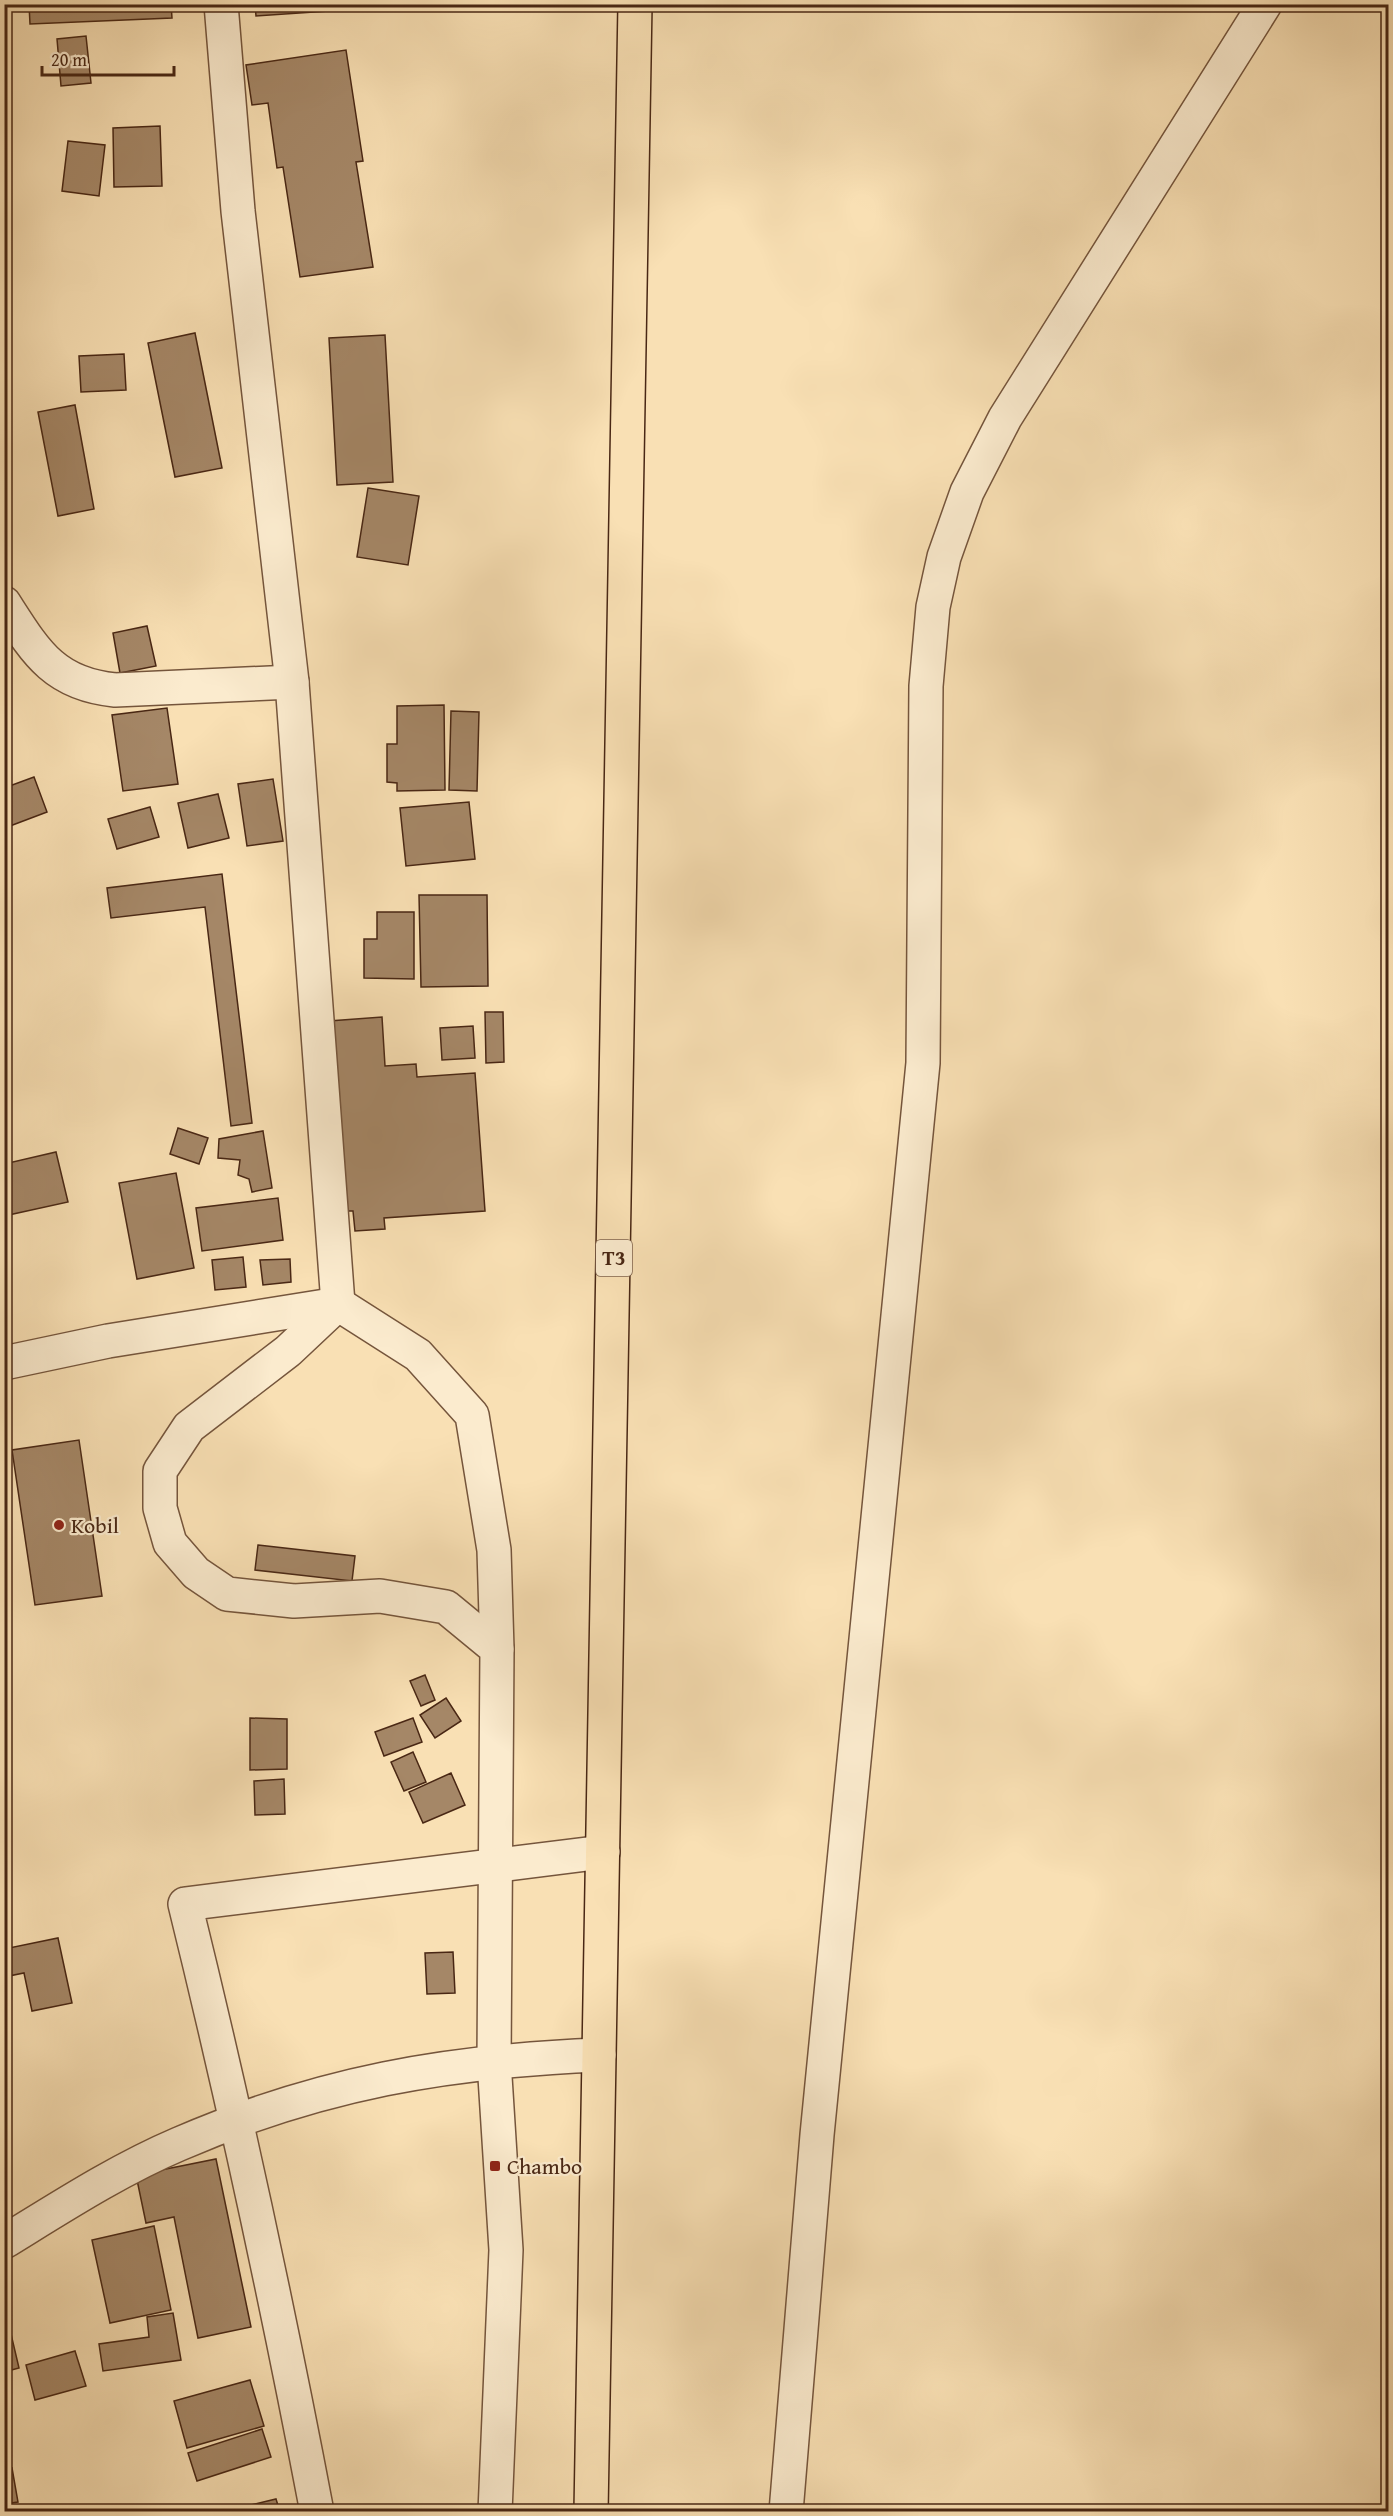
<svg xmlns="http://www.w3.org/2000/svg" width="1393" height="2516" viewBox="0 0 1393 2516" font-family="'Gentium Book Plus',serif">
  <rect width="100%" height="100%" fill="#f9e0b4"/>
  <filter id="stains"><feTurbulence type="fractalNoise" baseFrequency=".00333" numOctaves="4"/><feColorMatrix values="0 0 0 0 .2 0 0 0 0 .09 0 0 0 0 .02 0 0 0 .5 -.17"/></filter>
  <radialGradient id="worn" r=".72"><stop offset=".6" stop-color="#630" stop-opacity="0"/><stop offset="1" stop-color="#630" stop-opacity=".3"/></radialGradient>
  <!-- building -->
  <g fill="#a58767" stroke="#492714" stroke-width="1.5">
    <path d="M29,4H171L172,18L30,24Z"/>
    <path d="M255,4H343V10L256,16Z"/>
    <path d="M86,36L91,83L61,86L57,39Z"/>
    <path d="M346,50L363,161L356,162L373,267L300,277L283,167L277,168L268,103L252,105L246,65Z"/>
    <path d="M160,126L162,186L114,187L113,128Z"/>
    <path d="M68,141L105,145L99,196L62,191Z"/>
    <path d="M195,333L222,468L175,477L148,343Z"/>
    <path d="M385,335L393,482L337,485L329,338Z"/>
    <path d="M124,354L126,390L81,392L79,356Z"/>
    <path d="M75,405L94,509L58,516L38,412Z"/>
    <path d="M368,488L419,496L408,565L357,557Z"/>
    <path d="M147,626L156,666L120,673L113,633Z"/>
    <path d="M444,705L445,790L397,791V783L387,782V744H397V706Z"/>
    <path d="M167,708L178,784L123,791L112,715Z"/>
    <path d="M451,711L479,712L477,791L449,790Z"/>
    <path d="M34,777L47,812L10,826L4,811V788Z"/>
    <path d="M273,779L283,841L247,846L238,784Z"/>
    <path d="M218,794L229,838L188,848L178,803Z"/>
    <path d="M469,802L475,859L406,866L400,808Z"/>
    <path d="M150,807L159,837L117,849L108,819Z"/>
    <path d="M222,874L252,1123L231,1126L205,907L111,918L107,888Z"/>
    <path d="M419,895H487L488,986L421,987Z"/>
    <path d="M377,912H414V979L364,978V939H377Z"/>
    <path d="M485,1012H503L504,1062L486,1063Z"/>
    <path d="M382,1017L385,1066L416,1064L417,1077L475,1073L485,1211L384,1218L385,1229L355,1231L353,1211H342L329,1021Z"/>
    <path d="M473,1026L475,1058L442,1060L440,1028Z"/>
    <path d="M178,1128L208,1138L199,1164L170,1154Z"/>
    <path d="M263,1131L272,1188L252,1192L249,1179L238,1175L240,1160L218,1158L219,1139Z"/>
    <path d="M56,1152L68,1202L4,1216V1164Z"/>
    <path d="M176,1173L194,1268L137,1279L119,1183Z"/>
    <path d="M278,1198L283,1240L202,1251L196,1208Z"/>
    <path d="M243,1257L246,1287L215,1290L212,1260Z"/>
    <path d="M290,1259L291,1282L263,1285L260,1260Z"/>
    <path d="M79,1440L102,1596L35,1605L12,1450Z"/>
    <path d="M258,1545L355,1556L352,1581L255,1570Z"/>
    <path d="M425,1675L435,1700L421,1706L410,1681Z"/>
    <path d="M446,1698L461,1721L435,1738L420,1715Z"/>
    <path d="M250,1718L287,1719V1769L250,1770Z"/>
    <path d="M413,1718L422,1742L384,1756L375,1732Z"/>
    <path d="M413,1752L426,1782L404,1791L391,1762Z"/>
    <path d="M451,1773L465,1805L423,1823L409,1792Z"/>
    <path d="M284,1779L285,1814L255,1815L254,1781Z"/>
    <path d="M58,1938L72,2003L32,2011L24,1973L4,1977V1949Z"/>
    <path d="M453,1952L455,1993L427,1994L425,1953Z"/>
    <path d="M216,2159L251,2327L198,2338L174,2217L146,2223L136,2175Z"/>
    <path d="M154,2226L171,2310L110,2323L92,2240Z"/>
    <path d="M173,2313L181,2360L103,2371L99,2344L149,2337L147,2317Z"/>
    <path d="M4,2317H7L19,2368L4,2372Z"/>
    <path d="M75,2351L86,2386L35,2400L26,2365Z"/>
    <path d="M250,2380L264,2426L187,2448L174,2401Z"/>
    <path d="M262,2429L271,2457L197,2481L188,2453Z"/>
    <path d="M12,2468L18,2502L4,2504V2470Z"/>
    <path d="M276,2499L280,2512H221Z"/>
  </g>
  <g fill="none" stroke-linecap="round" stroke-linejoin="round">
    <!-- minor casing -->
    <g stroke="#75553c" stroke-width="36">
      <g id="minor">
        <path d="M221,4L238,211L292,682L338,1304"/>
        <path d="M4,603C35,651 53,684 115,690L292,682"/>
        <path d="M338,1304L288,1351L189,1427L160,1471V1508L170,1543L196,1573L227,1594L294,1601L380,1596L446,1607L497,1649L494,2061L506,2250L495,2512"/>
        <path d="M4,1363L108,1341L338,1304L418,1355L472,1415L494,1550L497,1649"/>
        <path d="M4,2242C61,2207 118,2170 179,2144C320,2083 447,2061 599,2055"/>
        <path d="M317,2512C278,2307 235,2107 185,1904L603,1852"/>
        <path d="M786,2512L817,2135L923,1063L926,686L933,607L944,557L967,492L1005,418L1265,4"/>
      </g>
    </g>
    <!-- highway casing -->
    <g stroke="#492714" stroke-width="36">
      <path id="highway" d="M591,2512L635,4"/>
    </g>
    <!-- minor -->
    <use href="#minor" stroke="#fbebce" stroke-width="33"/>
    <!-- highway -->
    <use href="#highway" stroke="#f9e0b4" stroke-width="33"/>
  </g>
  <!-- markers -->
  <g fill="#8f2418" stroke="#fbebce" stroke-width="2">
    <circle cx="59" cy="1525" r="6"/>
    <rect x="489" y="2160" width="12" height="12" rx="3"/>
  </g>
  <g text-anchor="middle" stroke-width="4.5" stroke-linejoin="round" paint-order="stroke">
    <!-- shield labels -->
    <rect fill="#fbebce" stroke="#7e624c" stroke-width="1.5" x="596" y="1240" width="36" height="36" rx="4.5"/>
    <g font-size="21" font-weight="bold" fill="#492714">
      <text x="614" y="1265">T3</text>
    </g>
    <!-- poi labels -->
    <g font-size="22" fill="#492714" stroke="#fbebce" text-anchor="start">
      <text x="71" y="1533">Kobil</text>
      <text x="507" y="2174">Chambo</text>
    </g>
  </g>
  <!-- margin -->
  <rect width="1393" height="2516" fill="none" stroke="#f9e0b4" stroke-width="24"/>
  <rect x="6" y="6" width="1381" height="2504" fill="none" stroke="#492714" stroke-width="3"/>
  <rect x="12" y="12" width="1369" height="2492" fill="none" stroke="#492714" stroke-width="1.5"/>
  <!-- scale -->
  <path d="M42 66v9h132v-9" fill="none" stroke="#492714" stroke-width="3"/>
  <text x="51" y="66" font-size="18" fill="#492714" stroke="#fbebce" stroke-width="4.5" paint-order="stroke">20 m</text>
  <rect width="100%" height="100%" filter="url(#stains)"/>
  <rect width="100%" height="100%" fill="url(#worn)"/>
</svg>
